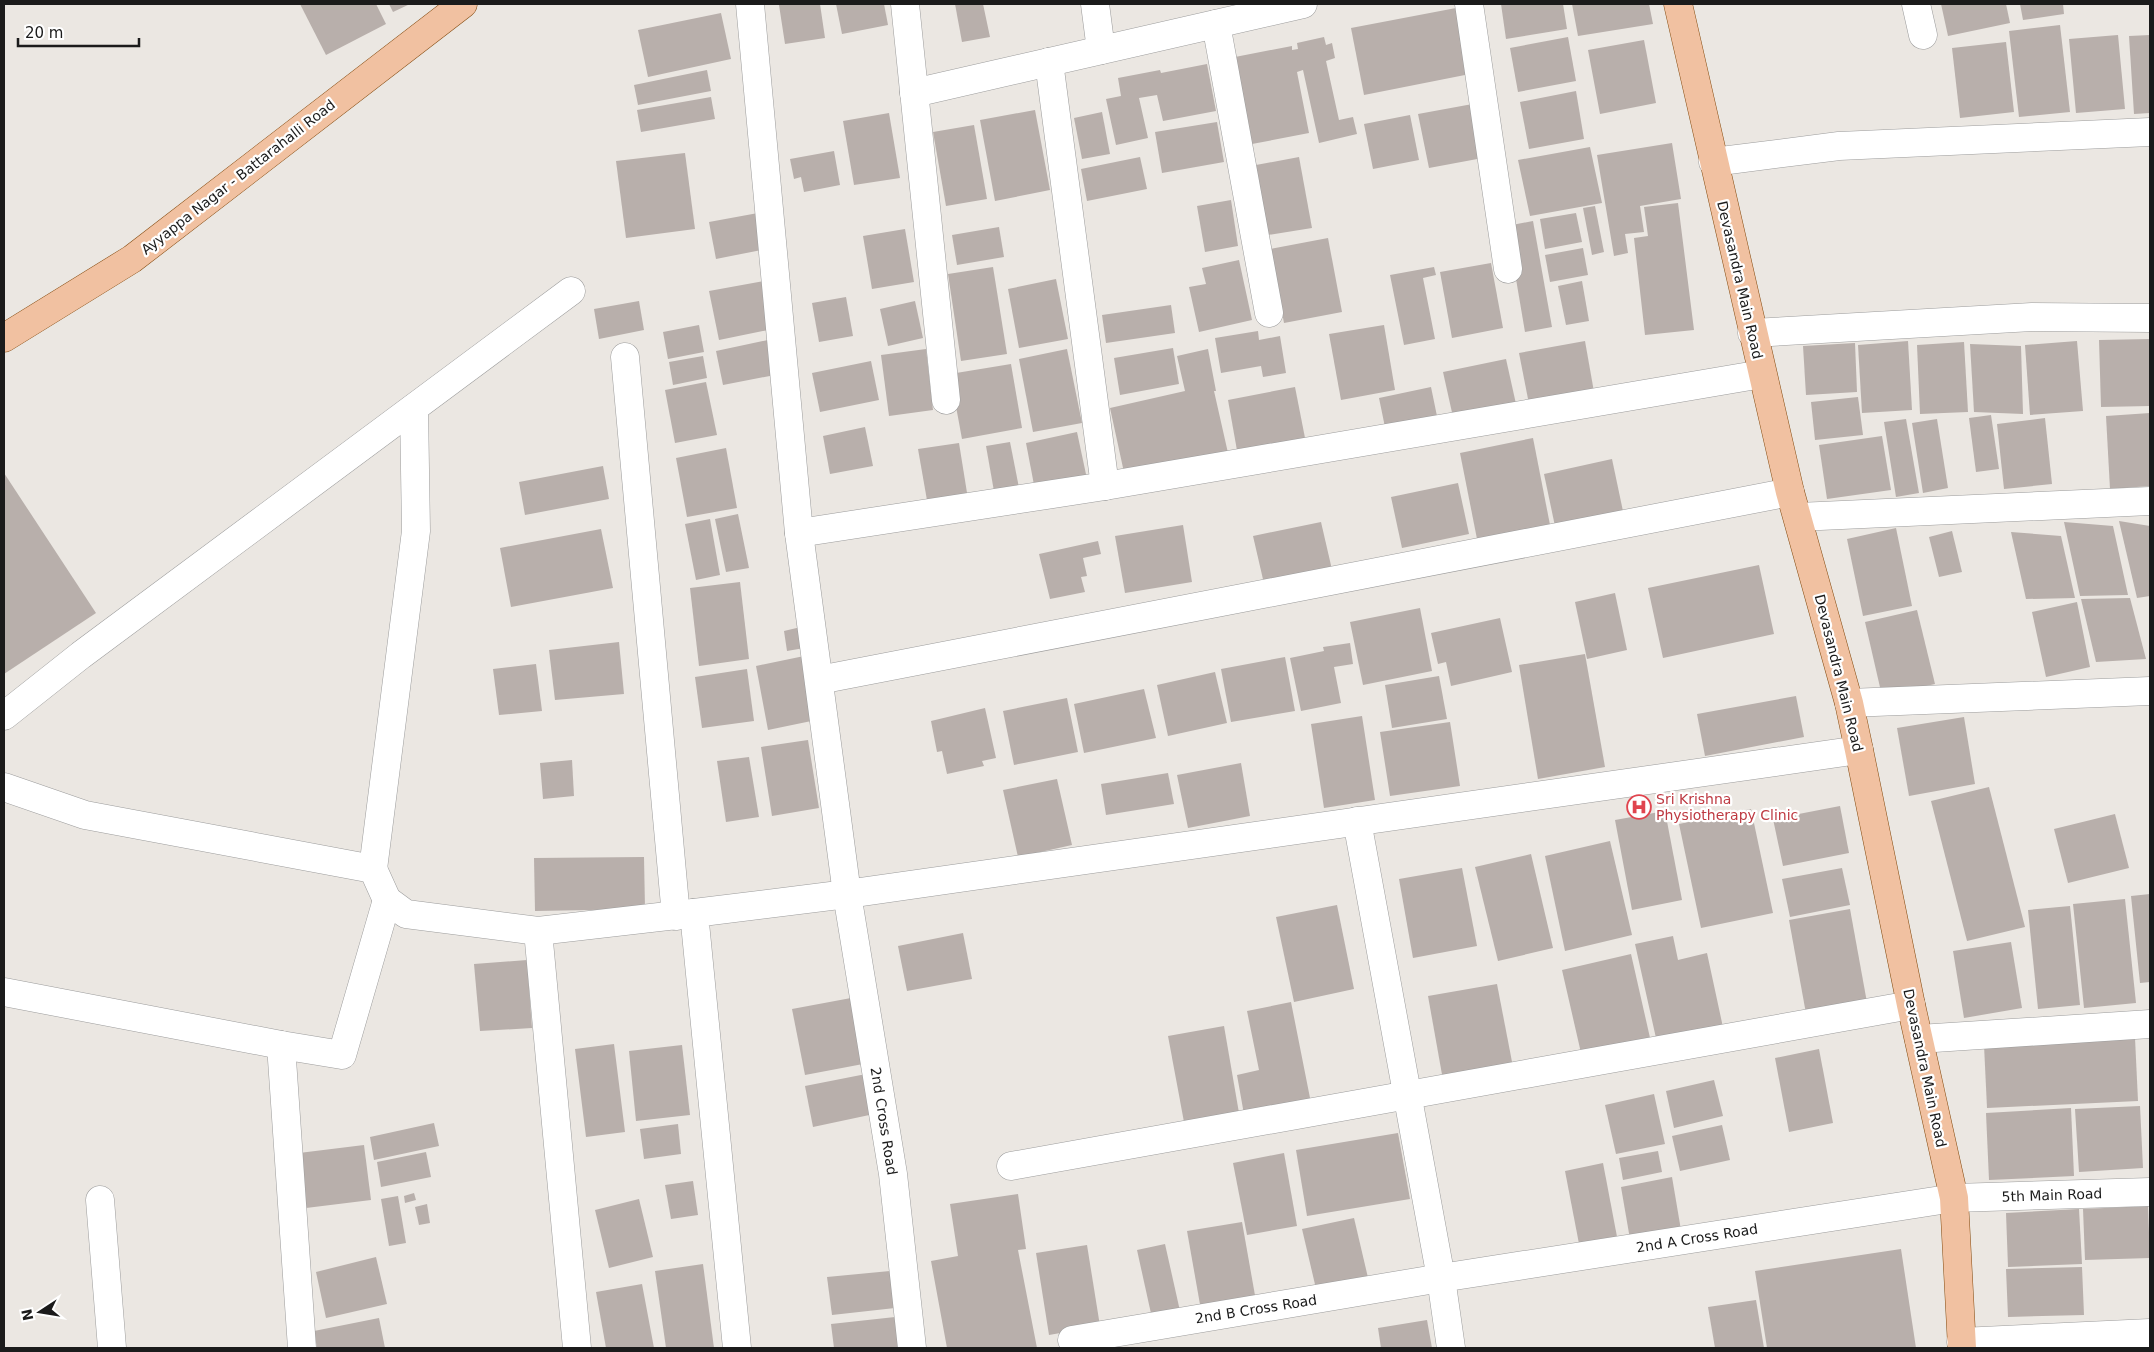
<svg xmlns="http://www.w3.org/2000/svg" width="2154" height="1352" viewBox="0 0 2154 1352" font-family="'DejaVu Sans',sans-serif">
  <rect width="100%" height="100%" fill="#ebe7e2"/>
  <!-- building -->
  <g fill="#b8afab">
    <path d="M300,4H376L386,24L326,55Z"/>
    <path d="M389,4H410L393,12Z"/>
    <path d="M789,4H820L825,38L785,44L779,5Z"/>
    <path d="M836,4H884L888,25L842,34Z"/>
    <path d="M955,4H983L990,37L962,42Z"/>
    <path d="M1501,4H1563L1567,29L1506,39Z"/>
    <path d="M1572,4H1649L1653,24L1578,36Z"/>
    <path d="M1941,4H2006L2010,23L1948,36Z"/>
    <path d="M2020,4H2063L2064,14L2023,20Z"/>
    <path d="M1456,8L1470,74L1364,95L1351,28Z"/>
    <path d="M721,13L731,59L648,77L638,30Z"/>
    <path d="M2060,25L2070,112L2019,117L2009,31Z"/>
    <path d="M2118,35L2125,109L2076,113L2069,39Z"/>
    <path d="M2150,35V113L2134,114L2129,36Z"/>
    <path d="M1324,37L1326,45L1332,43L1335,58L1326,61L1339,120L1353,117L1357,134L1319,143L1303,70L1297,72L1309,133L1252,144L1235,57L1292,46V50L1298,49L1297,43Z"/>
    <path d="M1568,37L1576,81L1518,92L1510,48Z"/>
    <path d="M1644,40L1656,103L1600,114L1588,50Z"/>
    <path d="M2006,42L2014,112L1960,118L1952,48Z"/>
    <path d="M1207,64L1216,111L1163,121L1157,95L1139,98L1148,138L1116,145L1106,99L1121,96L1118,78L1160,70L1161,73Z"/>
    <path d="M707,70L711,91L638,105L634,85Z"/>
    <path d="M1576,91L1584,139L1529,149L1520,102Z"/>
    <path d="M711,97L715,119L641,132L637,110Z"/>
    <path d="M1478,103L1488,157L1429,168L1418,114Z"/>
    <path d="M1035,110L1050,190L995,201L980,120Z"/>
    <path d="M1102,112L1110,154L1082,159L1074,118Z"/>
    <path d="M889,113L900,178L854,185L843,121Z"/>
    <path d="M1410,115L1419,160L1373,169L1364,124Z"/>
    <path d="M1217,122L1224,162L1162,173L1155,132Z"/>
    <path d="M974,125L987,199L946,206L933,132Z"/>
    <path d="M1672,143L1681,199L1640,206L1644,232L1625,234L1628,253L1614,256L1597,155Z"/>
    <path d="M1590,147L1602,203L1530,216L1518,160Z"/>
    <path d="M834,151L840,185L804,192L801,177L794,179L790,159Z"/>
    <path d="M685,153L695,229L626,238L616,161Z"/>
    <path d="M1140,157L1147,189L1087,201L1081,169Z"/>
    <path d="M1299,157L1312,228L1268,235L1256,165Z"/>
    <path d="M1231,200L1238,246L1205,252L1197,206Z"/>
    <path d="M1678,203L1694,330L1645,335L1634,238L1648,236L1644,207Z"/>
    <path d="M1595,206L1604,252L1592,255L1583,208Z"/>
    <path d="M758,213L766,249L716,259L709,222Z"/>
    <path d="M1576,213L1582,242L1545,249L1540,219Z"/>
    <path d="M1533,221L1552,327L1525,332L1507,226Z"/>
    <path d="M999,227L1004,257L957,265L952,235Z"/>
    <path d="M905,229L914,282L872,289L863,236Z"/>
    <path d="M1328,238L1342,312L1284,323L1270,249Z"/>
    <path d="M1583,248L1588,275L1550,282L1545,255Z"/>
    <path d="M1239,260L1252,320L1199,332L1189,287L1206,284L1202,268Z"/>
    <path d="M1491,263L1503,328L1452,338L1440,272Z"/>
    <path d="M993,267L1007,354L961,361L948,274Z"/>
    <path d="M1434,267L1436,275L1423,278L1435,339L1404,345L1390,275Z"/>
    <path d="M1056,279L1068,339L1019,348L1008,289Z"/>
    <path d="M764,281L773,329L719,340L709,291Z"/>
    <path d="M1582,281L1589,321L1566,325L1558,286Z"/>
    <path d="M846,297L853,336L819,342L812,303Z"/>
    <path d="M639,301L644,330L599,339L594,309Z"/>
    <path d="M915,301L923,338L888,346L880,309Z"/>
    <path d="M1171,305L1175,333L1106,343L1102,315Z"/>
    <path d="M699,325L704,352L668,359L663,332Z"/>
    <path d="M1384,325L1395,390L1341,400L1329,334Z"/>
    <path d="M1258,331L1259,340L1280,336L1286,373L1263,377L1261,366L1221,373L1215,338Z"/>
    <path d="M2150,339V406L2101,407L2099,340Z"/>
    <path d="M768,340L775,375L723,385L716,351Z"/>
    <path d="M1585,341L1594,392L1529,404L1519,353Z"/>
    <path d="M1908,341L1912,410L1862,413L1858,345Z"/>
    <path d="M2077,341L2083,411L2030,415L2025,345Z"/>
    <path d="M1964,342L1968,412L1920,414L1917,345Z"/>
    <path d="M1855,343L1857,392L1806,395L1803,346Z"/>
    <path d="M1970,344L2021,346L2023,414L1974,412Z"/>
    <path d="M1173,348L1179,384L1120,395L1114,358Z"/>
    <path d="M926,349L933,410L889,416L881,355Z"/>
    <path d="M1067,349L1082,423L1033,432L1019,359Z"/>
    <path d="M1208,349L1216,391H1214L1228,453L1125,477L1110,408L1185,391L1177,356Z"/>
    <path d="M703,356L707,378L673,385L669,362Z"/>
    <path d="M1506,359L1516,404L1453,417L1443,372Z"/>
    <path d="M871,361L879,400L820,412L812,373Z"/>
    <path d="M1011,364L1022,428L962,439L950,374Z"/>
    <path d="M706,382L717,435L675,443L665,390Z"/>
    <path d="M1295,387L1306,443L1238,456L1228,400Z"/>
    <path d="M1431,387L1438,421L1386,432L1379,398Z"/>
    <path d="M1858,397L1863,435L1815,440L1811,402Z"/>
    <path d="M2150,413V486L2110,489L2106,416Z"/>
    <path d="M1991,415L1999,469L1976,472L1969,418Z"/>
    <path d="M2045,418L2052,484L2004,489L1997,424Z"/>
    <path d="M1906,419L1919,493L1896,497L1884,422Z"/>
    <path d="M1937,419L1948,488L1923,493L1912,423Z"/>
    <path d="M865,427L873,466L830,474L823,436Z"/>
    <path d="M1077,432L1087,479L1035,490L1026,443Z"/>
    <path d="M1882,436L1891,490L1827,499L1819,445Z"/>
    <path d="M1533,438L1551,530L1478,544L1460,453Z"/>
    <path d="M1010,442L1020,493L995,497L986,446Z"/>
    <path d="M959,443L968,499L928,506L918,449Z"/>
    <path d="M726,448L737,508L687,517L676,458Z"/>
    <path d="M1612,459L1624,516L1556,531L1544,474Z"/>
    <path d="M603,466L609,499L525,515L519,482Z"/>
    <path d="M4,473L96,613L4,674Z"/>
    <path d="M1458,483L1469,534L1402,548L1391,497Z"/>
    <path d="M738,514L749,568L726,572L715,519Z"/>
    <path d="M710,519L720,575L696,580L685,524Z"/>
    <path d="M2119,521L2150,526V596L2137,598Z"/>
    <path d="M1321,522L1333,574L1265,588L1253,536Z"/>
    <path d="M2064,522L2113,526L2128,595L2080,596Z"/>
    <path d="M1183,525L1192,582L1125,593L1115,536Z"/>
    <path d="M1896,528L1912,606L1863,616L1847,539Z"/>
    <path d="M601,529L613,588L511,607L500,548Z"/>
    <path d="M1952,531L1962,572L1939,577L1929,537Z"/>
    <path d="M2011,532L2061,536L2075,598L2026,599Z"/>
    <path d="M1098,541L1101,554L1083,558L1087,576L1081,577L1085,592L1050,599L1039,554Z"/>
    <path d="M1759,565L1774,634L1663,658L1648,588Z"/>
    <path d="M740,582L749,659L699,666L690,588Z"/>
    <path d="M1615,593L1627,650L1587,659L1575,602Z"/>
    <path d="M2130,598L2146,659L2096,662L2081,599Z"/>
    <path d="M2077,602L2090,667L2046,677L2032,612Z"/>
    <path d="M1420,608L1432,671L1363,685L1350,622Z"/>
    <path d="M1917,610L1935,684L1882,696L1865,622Z"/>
    <path d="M1500,618L1512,672L1451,686L1446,662L1438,664L1431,633Z"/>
    <path d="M805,626L810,647L787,651L784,631Z"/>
    <path d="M619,642L624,694L555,700L549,650Z"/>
    <path d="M1350,643L1353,664L1334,667L1341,703L1301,711L1290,658L1324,651L1323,647Z"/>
    <path d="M1585,654L1605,767L1538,779L1519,665Z"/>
    <path d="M809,655L821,719L768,730L756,666Z"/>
    <path d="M1285,657L1295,711L1231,722L1221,669Z"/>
    <path d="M536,664L542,711L499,715L493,669Z"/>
    <path d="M747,669L754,721L702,728L695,677Z"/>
    <path d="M1215,672L1227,723L1168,736L1157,685Z"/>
    <path d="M1439,676L1447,719L1392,728L1385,685Z"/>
    <path d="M1144,689L1156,738L1084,753L1074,704Z"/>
    <path d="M1796,696L1804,737L1705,756L1697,714Z"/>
    <path d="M1067,698L1078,752L1014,765L1003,711Z"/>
    <path d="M985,708L996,758L982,761L984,766L947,774L942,751L937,752L931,721Z"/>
    <path d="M1362,716L1375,800L1324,808L1311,724Z"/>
    <path d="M1964,717L1975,784L1909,796L1897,728Z"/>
    <path d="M1450,722L1460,786L1390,796L1380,732Z"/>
    <path d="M808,740L819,808L772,816L761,747Z"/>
    <path d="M749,757L759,817L726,822L717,761Z"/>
    <path d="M572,760L574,796L543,799L540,763Z"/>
    <path d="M1241,763L1250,816L1188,828L1177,775Z"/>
    <path d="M1168,773L1174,804L1106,815L1101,784Z"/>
    <path d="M1057,779L1072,845L1018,857L1003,790Z"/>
    <path d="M1989,787L2025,927L1967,941L1931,801Z"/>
    <path d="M1840,806L1849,853L1783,866L1773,819Z"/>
    <path d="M1751,809L1773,913L1701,928L1679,824Z"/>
    <path d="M1665,811L1682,900L1632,910L1615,820Z"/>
    <path d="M2115,814L2129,868L2068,883L2054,829Z"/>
    <path d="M1610,841L1632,935L1565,951L1545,856Z"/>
    <path d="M1531,854L1553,948L1498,961L1475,867Z"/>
    <path d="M644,857L645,909L535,911L534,858Z"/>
    <path d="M1462,868L1477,946L1413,958L1399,879Z"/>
    <path d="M1842,868L1850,905L1790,917L1782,879Z"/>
    <path d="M2150,894V982L2140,983L2131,896Z"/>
    <path d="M2125,899L2136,1003L2084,1008L2073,904Z"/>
    <path d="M1337,905L1354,989L1294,1002L1276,917Z"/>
    <path d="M2070,906L2080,1005L2038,1009L2028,910Z"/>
    <path d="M1850,909L1870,1019L1809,1030L1789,920Z"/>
    <path d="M963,933L972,979L907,991L898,946Z"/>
    <path d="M1673,936L1678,960L1707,953L1724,1032L1658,1047L1635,944Z"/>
    <path d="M2011,942L2022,1008L1964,1018L1953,951Z"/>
    <path d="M1631,954L1653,1051L1584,1066L1562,970Z"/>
    <path d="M527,960L532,1028L480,1031L474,964Z"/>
    <path d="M1497,984L1513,1067L1443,1080L1428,996Z"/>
    <path d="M851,998L863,1064L805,1075L792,1009Z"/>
    <path d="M1291,1002L1312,1108L1245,1120L1237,1075L1259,1070L1247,1011Z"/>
    <path d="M1224,1026L1239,1113L1184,1122L1168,1036Z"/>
    <path d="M2135,1038L2138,1101L1987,1108L1984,1045Z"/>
    <path d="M614,1044L625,1132L586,1137L575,1049Z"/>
    <path d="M682,1045L690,1115L636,1121L629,1051Z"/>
    <path d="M1819,1049L1833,1123L1789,1132L1775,1058Z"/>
    <path d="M866,1074L874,1114L813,1127L805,1086Z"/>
    <path d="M1714,1080L1723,1116L1674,1128L1666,1091Z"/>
    <path d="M1654,1094L1665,1144L1616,1154L1605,1105Z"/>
    <path d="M2140,1106L2143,1168L2079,1172L2075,1109Z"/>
    <path d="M2071,1108L2074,1176L1989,1180L1986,1113Z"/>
    <path d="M434,1123L439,1146L374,1160L370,1137Z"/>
    <path d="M678,1124L681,1154L644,1159L640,1129Z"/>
    <path d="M1722,1125L1730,1160L1680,1171L1672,1136Z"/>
    <path d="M1398,1133L1410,1199L1307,1216L1296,1150Z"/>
    <path d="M364,1145L371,1200L306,1208L299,1153Z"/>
    <path d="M1658,1151L1662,1172L1623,1180L1619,1158Z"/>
    <path d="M426,1152L431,1177L381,1187L377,1162Z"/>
    <path d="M1284,1153L1297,1226L1247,1235L1233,1163Z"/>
    <path d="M1603,1163L1618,1242L1580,1249L1565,1171Z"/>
    <path d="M1672,1177L1682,1236L1631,1245L1621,1187Z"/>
    <path d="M693,1181L698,1215L671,1219L665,1185Z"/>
    <path d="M414,1193L416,1200L405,1203L404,1196Z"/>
    <path d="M1018,1194L1026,1249L1018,1250L1037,1348H947L931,1261L958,1256L950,1204Z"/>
    <path d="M398,1196L406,1243L389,1246L381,1199Z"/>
    <path d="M639,1199L653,1257L609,1268L595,1210Z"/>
    <path d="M427,1204L430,1223L419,1225L415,1207Z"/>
    <path d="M2148,1206L2150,1258L2085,1260L2083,1209Z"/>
    <path d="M2079,1209L2082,1264L2008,1267L2006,1213Z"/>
    <path d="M1354,1218L1369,1282L1317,1293L1302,1229Z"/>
    <path d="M1242,1222L1256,1301L1201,1310L1187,1231Z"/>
    <path d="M1165,1244L1180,1311L1152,1318L1137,1250Z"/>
    <path d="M1087,1245L1100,1326L1049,1335L1036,1253Z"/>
    <path d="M1901,1249L1916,1348H1767L1755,1271Z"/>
    <path d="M376,1257L387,1304L326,1318L316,1272Z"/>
    <path d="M703,1264L714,1348H666L655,1271Z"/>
    <path d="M2082,1267L2084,1315L2008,1317L2006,1269Z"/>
    <path d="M890,1271L895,1308L832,1315L827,1277Z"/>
    <path d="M642,1284L654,1348H606L596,1292Z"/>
    <path d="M1756,1300L1764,1348H1715L1708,1307Z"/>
    <path d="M895,1317L899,1348H834L831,1324Z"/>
    <path d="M379,1318L385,1348H317L314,1331Z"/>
    <path d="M1427,1320L1432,1348H1381L1378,1328Z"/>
  </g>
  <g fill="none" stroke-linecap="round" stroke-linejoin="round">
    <!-- minor casing -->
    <g stroke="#9c9c9c" stroke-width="29">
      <g id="minor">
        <path d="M750,4L799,533L847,894L893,1174L912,1348"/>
        <path d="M905,4L946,400"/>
        <path d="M1095,4L1101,50"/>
        <path d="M1469,4L1508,269"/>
        <path d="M1916,4L1923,35"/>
        <path d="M1216,24L1269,313"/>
        <path d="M1049,62L1105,486"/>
        <path d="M914,93L1303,4"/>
        <path d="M1713,162L1839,146L2150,132"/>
        <path d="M1752,333L2032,317L2150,318"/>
        <path d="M625,357L676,916"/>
        <path d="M1798,517L2150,501"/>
        <path d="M799,533L1105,486L1762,374"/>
        <path d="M819,680L1790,492"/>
        <path d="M1849,703L2150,691"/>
        <path d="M4,716L81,655L571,291"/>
        <path d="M4,787L85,815L373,869L387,900L406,914L538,931"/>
        <path d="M1357,821L1441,1278L1451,1348"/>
        <path d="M373,869L416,531L414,408"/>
        <path d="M4,992L281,1045L342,1055L387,900"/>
        <path d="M1919,1039L2150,1024"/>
        <path d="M281,1045L302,1348"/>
        <path d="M1011,1166L1911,1005"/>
        <path d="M100,1200L112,1348"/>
        <path d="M1072,1340L1441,1278L1954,1198L2150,1192"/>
        <path d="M1961,1342L2150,1333"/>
        <path d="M577,1348L538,931L694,913"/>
        <path d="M737,1348L694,913L847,894L1859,750"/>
      </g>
    </g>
    <!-- major casing -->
    <g stroke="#834a0f" stroke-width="29">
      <g id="major">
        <path d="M1678,4L1790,492L1849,703L1859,750L1911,1005L1954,1198L1962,1348"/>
        <path d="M4,338L132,259L463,4"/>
      </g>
    </g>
    <!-- minor -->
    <use href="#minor" stroke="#fff" stroke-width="28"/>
    <!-- major -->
    <use href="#major" stroke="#f1c1a1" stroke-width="28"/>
  </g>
  <!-- icons -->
  <defs>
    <g id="hospital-ring" transform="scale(1.25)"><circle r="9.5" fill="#fff" stroke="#e0444e" stroke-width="1.5"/><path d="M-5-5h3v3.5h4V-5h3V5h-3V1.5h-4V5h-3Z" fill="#e0444e"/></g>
  </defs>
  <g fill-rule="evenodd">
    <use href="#hospital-ring" x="1639" y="807"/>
  </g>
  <g text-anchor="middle" stroke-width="4.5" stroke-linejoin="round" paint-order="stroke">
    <!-- street labels -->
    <g font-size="14" fill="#1b1b1b" stroke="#fff">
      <text transform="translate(238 177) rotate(-38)" y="5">Ayyappa Nagar - Battarahalli Road</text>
      <text transform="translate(1740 280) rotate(77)" y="5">Devasandra Main Road</text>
      <text transform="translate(1839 673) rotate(76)" y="5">Devasandra Main Road</text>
      <text transform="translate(1925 1068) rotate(78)" y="5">Devasandra Main Road</text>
      <text transform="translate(884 1121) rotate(81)" y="5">2nd Cross Road</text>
      <text transform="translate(2052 1195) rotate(-2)" y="5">5th Main Road</text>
      <text transform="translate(1697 1238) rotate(-9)" y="5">2nd A Cross Road</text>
      <text transform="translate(1256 1309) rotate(-9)" y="5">2nd B Cross Road</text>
    </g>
    <!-- health labels -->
    <g font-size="14" fill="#be3a42" stroke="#fff" text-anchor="start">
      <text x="1656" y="804">Sri Krishna<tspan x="1656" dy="16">Physiotherapy Clinic</tspan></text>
    </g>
  </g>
  <!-- border -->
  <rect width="2154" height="1352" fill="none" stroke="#1b1b1b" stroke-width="10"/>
  <!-- north arrow -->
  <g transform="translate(40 1312) rotate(258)" stroke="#ffffff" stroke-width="4" paint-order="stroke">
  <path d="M0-4L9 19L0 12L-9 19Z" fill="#1b1b1b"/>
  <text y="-8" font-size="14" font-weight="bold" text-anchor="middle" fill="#1b1b1b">N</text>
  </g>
  <!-- scale -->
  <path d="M18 38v8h121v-8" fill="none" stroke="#1b1b1b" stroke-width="2.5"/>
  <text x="25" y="38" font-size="15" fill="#1b1b1b" stroke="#ffffff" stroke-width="4" paint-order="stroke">20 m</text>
</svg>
